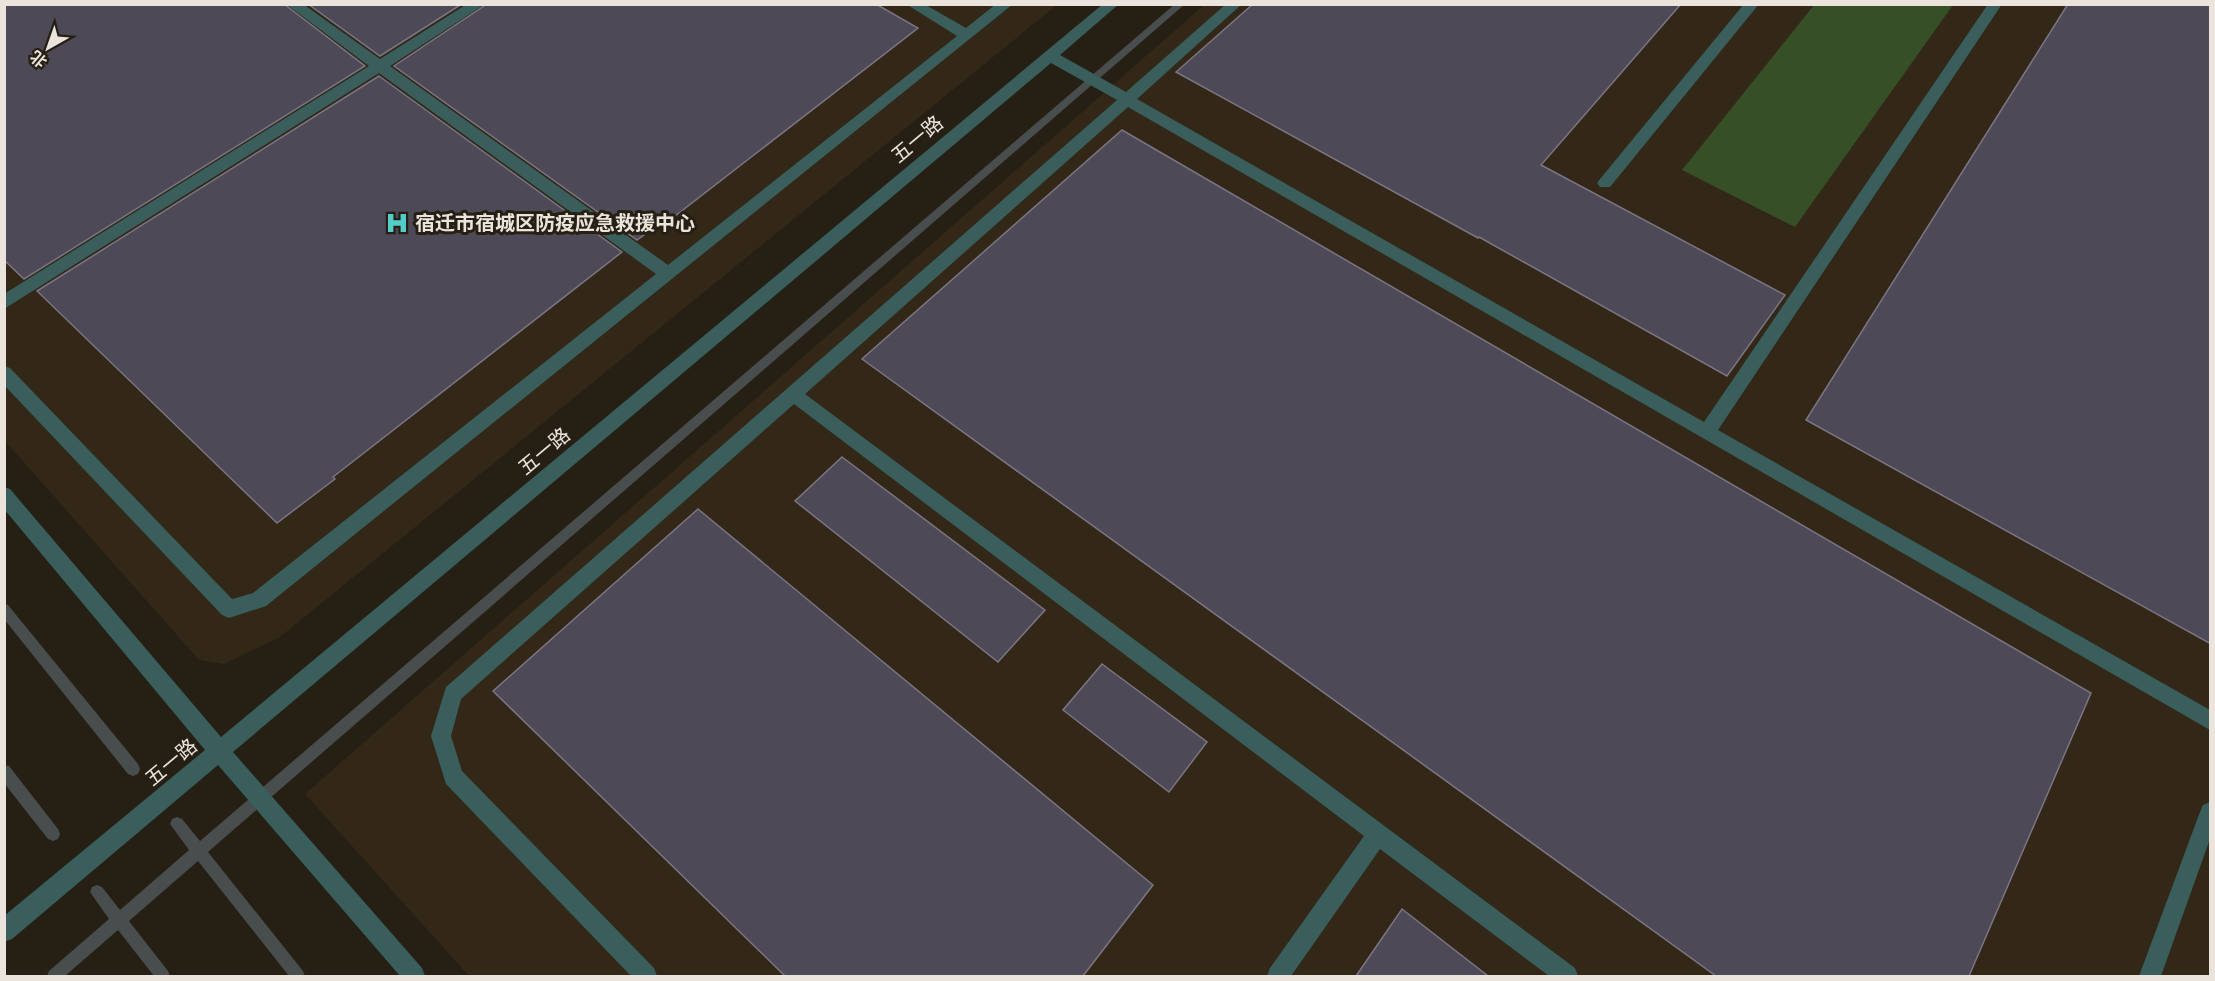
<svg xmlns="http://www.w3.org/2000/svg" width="2215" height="981" viewBox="0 0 2215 981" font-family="'PT Serif','Noto Sans SC',serif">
  <rect width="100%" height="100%" fill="#261f14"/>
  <!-- built -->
  <g fill="#332717">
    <path d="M4,5H1057L280,637L224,664L199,660L5,441Z"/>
    <path d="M1204,5H2210V976H469L305,794Z"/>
  </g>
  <!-- green -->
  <path fill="#364f27" d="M1814,5H1953L1795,227L1682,170Z"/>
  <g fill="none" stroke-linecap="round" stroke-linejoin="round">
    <!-- stream -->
    <g fill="#484d4d" fill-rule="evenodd">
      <path d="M1175,4H1185L208,852L303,971L305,976H289L198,861L129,921L168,971L170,976H154L118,930L65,976H47L49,971L109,919L90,892L92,887L97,885L102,887L120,910L189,850L170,824L172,819L177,817L182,819L200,841Z"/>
      <path d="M4,603L8,605L138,764L140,769L138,774L133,776L128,774L4,619Z"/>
      <path d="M4,765L9,766L58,829L60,834L58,839L53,841L48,839L4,783Z"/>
    </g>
  </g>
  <!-- building -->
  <g fill="#4e4956" stroke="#7b7584" stroke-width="1.5">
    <path d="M4,4H284L365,66L24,279L4,260Z"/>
    <path d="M308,4H462L380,56Z"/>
    <path d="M487,4H876L918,28L666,223L663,221L637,240L394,66Z"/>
    <path d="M1253,4H1681L1541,165L1785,295L1727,376L1479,237L1478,238L1176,72Z"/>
    <path d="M2068,4H2211V644L1806,420Z"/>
    <path d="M379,76L622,252L333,477L335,479L277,523L37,291Z"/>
    <path d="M1122,130L2091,693L1969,976H1716L862,359Z"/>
    <path d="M842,457L1045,610L998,662L795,501Z"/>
    <path d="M698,509L1153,885L1083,976H785L493,691Z"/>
    <path d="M1102,664L1207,742L1169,792L1063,710Z"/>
    <path d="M1402,909L1488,976H1356Z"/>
  </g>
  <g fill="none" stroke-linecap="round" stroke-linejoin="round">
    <!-- minor -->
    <g fill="#395e5c" fill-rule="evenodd">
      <path d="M286,4H303L380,59L467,4H485L390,66L668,265L957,36L906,4H924L966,28L996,4H1013L266,606L229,618L222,615L4,385V366L10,368L232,599L253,593L656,274L379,73L4,309V294L369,66Z"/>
      <path d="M1103,4H1119L1060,55L1126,92L1226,4H1242L1137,99L1704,422L1988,4H2002L1718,430L2210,710V730L1128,107L805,394L1575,968L1578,976H1549L1380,849L1291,976H1267L1270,968L1364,836L794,404L461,699L451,736L462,771L654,968L657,976H631L446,784L431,736L446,687L1117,100L1051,63L233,752L422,968L425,976H400L218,765L12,939L4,942V916L205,750L4,509V487L10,489L221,737Z"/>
      <path d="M1744,4H1759L1610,187H1600L1597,183L1600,179Z"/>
      <path d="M2210,802V839L2161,976H2139L2200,812L2203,805Z"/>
    </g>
  </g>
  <!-- icons -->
  <defs>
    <g id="hospital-bare" transform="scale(1.8)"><path d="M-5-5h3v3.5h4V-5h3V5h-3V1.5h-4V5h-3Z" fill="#53cdc9" stroke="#261f14" stroke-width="2.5" paint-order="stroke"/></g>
  </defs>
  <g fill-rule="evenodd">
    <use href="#hospital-bare" x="397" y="223"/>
  </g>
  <g text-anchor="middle" stroke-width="6" stroke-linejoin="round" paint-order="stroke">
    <!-- street labels -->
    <g font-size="20" fill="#eae4dd" stroke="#261f14">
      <text transform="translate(917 139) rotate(-40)" y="7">五一路</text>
      <text transform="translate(544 451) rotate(-40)" y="7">五一路</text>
      <text transform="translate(171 762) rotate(-40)" y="7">五一路</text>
    </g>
    <!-- poi labels -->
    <g font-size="20" font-weight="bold" fill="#eae4dd" stroke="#261f14" text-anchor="start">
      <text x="415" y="230">宿迁市宿城区防疫应急救援中心</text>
    </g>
  </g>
  <!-- border -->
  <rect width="2215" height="981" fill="none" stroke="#eae4dd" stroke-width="12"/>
  <!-- north arrow -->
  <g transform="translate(48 48) rotate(220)" stroke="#261f14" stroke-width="4.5" paint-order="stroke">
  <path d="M0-4.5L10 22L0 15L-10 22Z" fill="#eae4dd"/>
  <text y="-9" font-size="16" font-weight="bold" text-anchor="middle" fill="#eae4dd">北</text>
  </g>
</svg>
